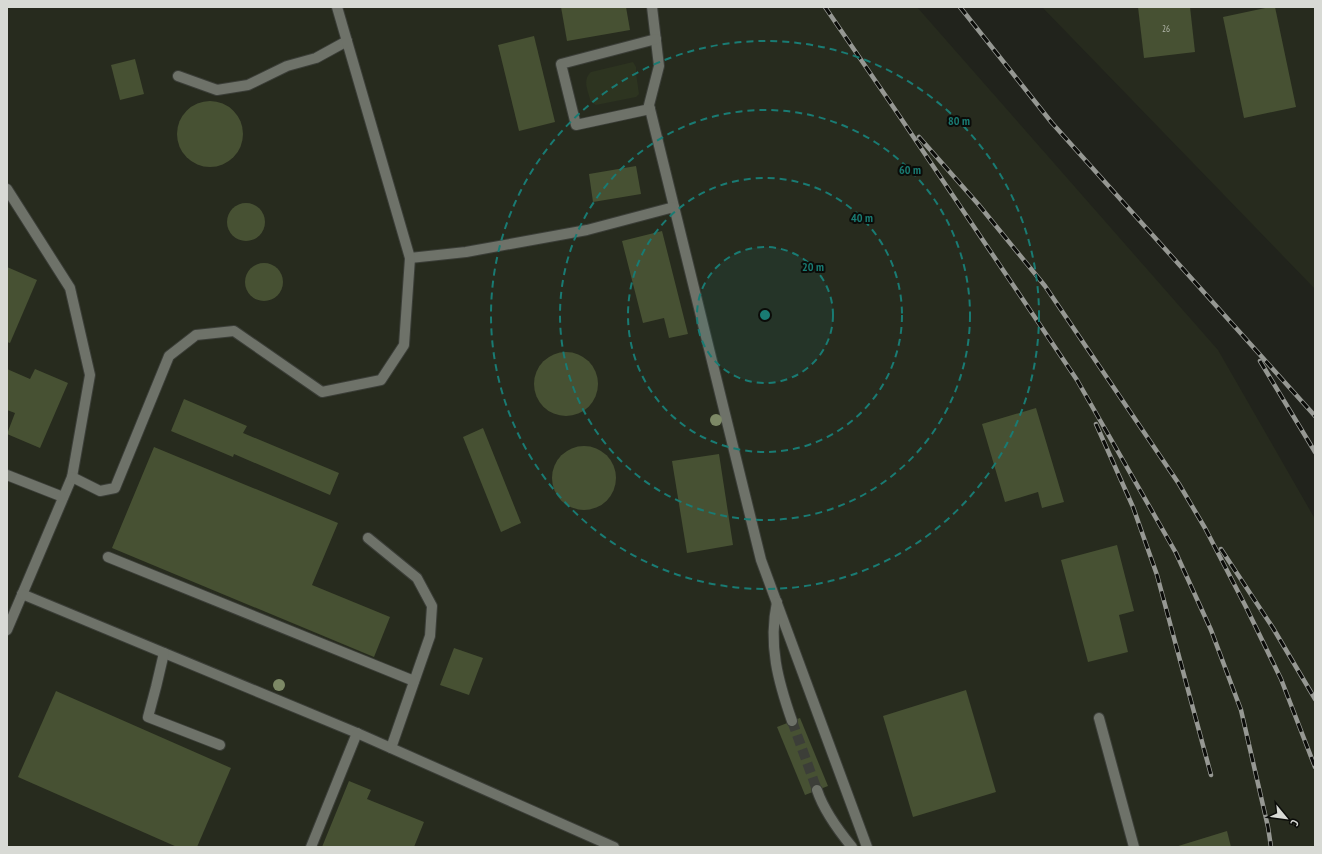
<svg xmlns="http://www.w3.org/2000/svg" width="1322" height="854" viewBox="0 0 1322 854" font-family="'PT Sans Narrow',sans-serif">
  <rect width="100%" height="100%" fill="#21231c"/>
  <!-- built -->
  <g fill="#272b1e">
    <path d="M7,7H917L1218,350L1315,519V847H7Z"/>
    <path d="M1042,7H1315V289Z"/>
  </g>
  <!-- green -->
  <path fill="#2d3420" d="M633,62L636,67V73L639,94L636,97L596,105L591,102C588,91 582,80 591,72Z"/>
  <!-- building -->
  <g fill="#475133">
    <path d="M561,7H626L630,30L567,41Z"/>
    <path d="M1138,7H1190L1195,52L1144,58Z"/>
    <path d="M1270,7H1275L1296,107L1244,118L1223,17Z"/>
    <path d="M534,36L555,122L519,131L498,45Z"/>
    <path d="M135,59L144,94L120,100L111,65Z"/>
    <circle cx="210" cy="134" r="33"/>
    <path d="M636,166L641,194L593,202L589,174Z"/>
    <circle cx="246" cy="222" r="19"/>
    <path d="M662,231L688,334L669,338L664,318L643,323L622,241Z"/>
    <circle cx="264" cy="282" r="19"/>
    <path d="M7,267L37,280L10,343L7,342Z"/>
    <circle cx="566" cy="384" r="32"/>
    <path d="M7,369L30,379L35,369L68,383L40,448L7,434L15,413L7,410Z"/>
    <path d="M184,399L247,426L243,433L339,473L330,495L234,454L233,457L171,431Z"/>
    <path d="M1036,408L1064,502L1042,508L1038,492L1005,502L982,424Z"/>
    <path d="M483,428L521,523L501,532L463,437Z"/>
    <circle cx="584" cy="478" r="32"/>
    <path d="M154,447L338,523L312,585L390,617L374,657L112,548Z"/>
    <path d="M719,454L733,545L687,553L672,461Z"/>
    <path d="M1117,545L1134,611L1119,615L1128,652L1088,662L1061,560Z"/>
    <path d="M454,648L483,658L469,695L440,685Z"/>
    <path d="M966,690L996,792L913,817L883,716Z"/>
    <path d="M56,691L231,768L197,847H177L18,777Z"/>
    <path d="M800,718L828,786L805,795L777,727Z"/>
    <path d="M349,781L371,790L367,799L424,822L414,847H322Z"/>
    <path d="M1227,831L1231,847H1175Z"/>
  </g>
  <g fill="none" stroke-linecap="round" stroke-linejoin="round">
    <!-- minor-tunnel -->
    <path stroke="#3c3e38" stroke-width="10" stroke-dasharray="10 5" stroke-linecap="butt" d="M792,721L817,790"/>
    <!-- minor casing -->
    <g stroke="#3b3e38" stroke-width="12">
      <g id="minor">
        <path d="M652,7L659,66L649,105L761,560L867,847"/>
        <path d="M178,76L217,90L248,85L287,66L316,58L347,41"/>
        <path d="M650,109L576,125L561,64L656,39"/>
        <path d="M7,189L70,288L90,375L72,477L7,630"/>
        <path d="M410,258L466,252L587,230L674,207"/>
        <path d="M7,475L63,497"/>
        <path d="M72,477L100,491L115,488L169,356L196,335L234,331L322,392L381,380L404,345L410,258L337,7"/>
        <path d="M368,538L417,578L432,606L430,636L391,748"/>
        <path d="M108,557L414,681"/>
        <path d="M22,594L357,733L614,847"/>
        <path d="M777,602C768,645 778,681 792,721"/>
        <path d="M164,653L156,687L148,717L220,745"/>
        <path d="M1099,718L1134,847"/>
        <path d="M817,790C824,811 838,830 852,847"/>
        <path d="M311,847L357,733"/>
      </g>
    </g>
    <!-- minor -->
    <use href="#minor" stroke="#6e7269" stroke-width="10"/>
    <!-- rail casing -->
    <g stroke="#969893" stroke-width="4.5">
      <g id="rail">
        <path d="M825,7L896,111L1077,380L1176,553L1211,630L1241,710L1268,827L1271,847"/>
        <path d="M960,7L1052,123L1315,416"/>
        <path d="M919,137L978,204L1045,286L1179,484L1205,528L1246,607L1281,679L1315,767"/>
        <path d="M1260,361L1315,452"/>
        <path d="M1096,424L1133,507L1157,575L1211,775"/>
        <path d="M1221,549L1273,628L1315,699"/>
      </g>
    </g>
    <!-- rail -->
    <use href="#rail" stroke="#0b0c09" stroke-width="3" stroke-dasharray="9" stroke-linecap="butt"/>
  </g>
  <!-- trees -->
  <g fill="#7d8966">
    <circle cx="716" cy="420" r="6"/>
    <circle cx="279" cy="685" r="6"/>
  </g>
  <!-- distance rings -->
  <circle cx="765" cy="315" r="68" fill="#197b73" fill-opacity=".12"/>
  <g fill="none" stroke="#197b73" stroke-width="2" stroke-dasharray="7 5">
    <circle cx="765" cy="315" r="68"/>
    <circle cx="765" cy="315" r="137"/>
    <circle cx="765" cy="315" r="205"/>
    <circle cx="765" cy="315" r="274"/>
  </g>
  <g text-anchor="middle" stroke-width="4" stroke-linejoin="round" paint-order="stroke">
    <!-- number labels -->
    <g font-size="9" fill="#b4b8ac">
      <text x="1166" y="32">26</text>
    </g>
  </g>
  <circle cx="765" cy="315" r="6" fill="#197b73" stroke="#0b0c09" stroke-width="2"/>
  <g font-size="12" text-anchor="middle" font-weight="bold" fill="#197b73" stroke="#0b0c09" stroke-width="4" stroke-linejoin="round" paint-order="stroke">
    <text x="959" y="125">80 m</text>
    <text x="910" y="174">60 m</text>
    <text x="862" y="222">40 m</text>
    <text x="813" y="271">20 m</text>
  </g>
  <!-- border -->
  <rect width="1322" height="854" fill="none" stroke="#d8dad5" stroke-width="16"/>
  <!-- north arrow -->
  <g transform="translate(1286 818) rotate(119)" stroke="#0b0c09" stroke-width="3" paint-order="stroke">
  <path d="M0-3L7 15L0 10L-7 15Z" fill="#d8dad5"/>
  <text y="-6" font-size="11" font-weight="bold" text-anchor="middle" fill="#d8dad5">С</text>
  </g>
</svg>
